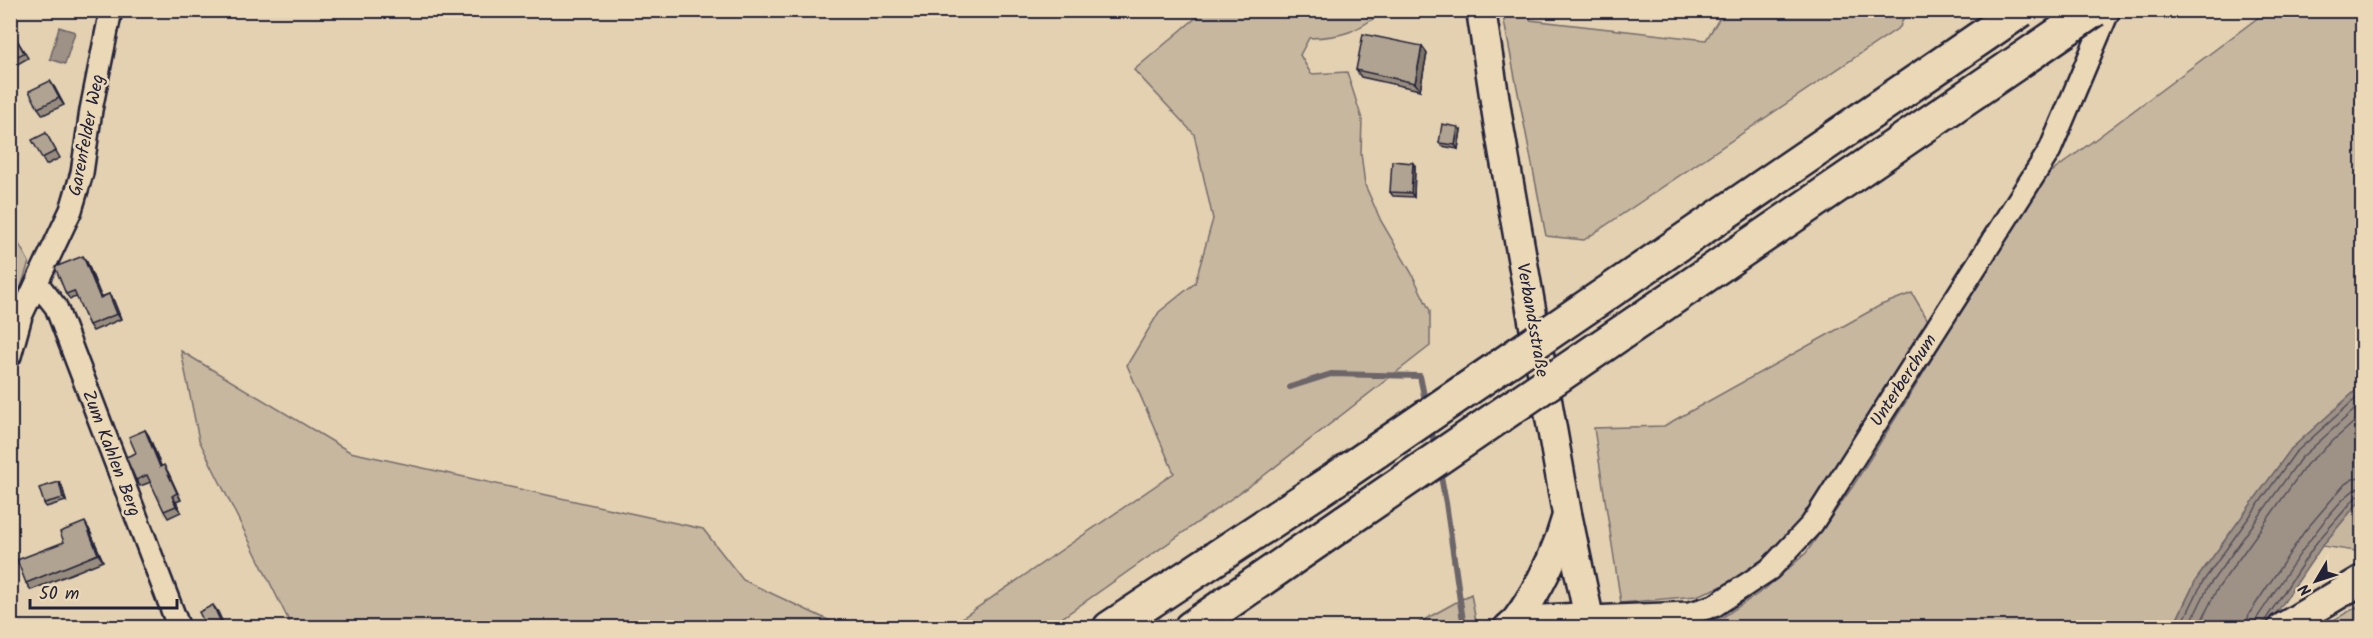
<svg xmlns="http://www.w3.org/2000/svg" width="2373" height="638" viewBox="0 0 2373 638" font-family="Kalam,sans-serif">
  <rect width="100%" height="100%" fill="#e3d1b1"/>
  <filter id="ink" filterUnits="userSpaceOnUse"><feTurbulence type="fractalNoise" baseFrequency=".0167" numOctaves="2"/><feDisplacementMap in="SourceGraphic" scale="12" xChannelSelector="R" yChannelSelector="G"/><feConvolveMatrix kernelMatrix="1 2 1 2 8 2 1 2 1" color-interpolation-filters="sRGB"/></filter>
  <g filter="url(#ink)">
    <!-- green -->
    <g fill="#c7b79f" stroke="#746c6d" stroke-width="1.5">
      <path d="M1204,11H1384C1356,32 1344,37 1309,38L1300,55L1311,74L1347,72L1362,119L1361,153L1365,185L1381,221L1411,272L1430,311V346L1262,477L1049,627H949L1174,473L1127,365L1159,312L1195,283L1213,219L1194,134L1134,70Z"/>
      <path d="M1502,11H1530V20L1706,40L1724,11H1906L1900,27L1584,240L1546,236Z"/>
      <path d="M2267,11H2362V385L2291,449L2196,580L2173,627L1652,628L1655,625H1684L1723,617L1765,589L1806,553L1853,486L1912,392L2037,183Z"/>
      <path d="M11,230L29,262L11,318Z"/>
      <path d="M1912,293L1929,322L1796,527L1760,561L1728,584L1696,596L1621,603L1594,428L1664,426L1881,305Z"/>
      <path d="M181,351L350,452L703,529L743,580L843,627H292L199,440Z"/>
      <path d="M2362,498V552L2322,546Z"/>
      <path d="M1471,594L1477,627H1411Z"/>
      <path d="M2362,604V627H2321Z"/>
    </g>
    <!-- water -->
    <g fill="#9e9287" stroke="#6c6569" stroke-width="1.5">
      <path d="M59,27L75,32L65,64L50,59Z"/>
      <path d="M2362,385V498L2322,546L2267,627L2173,628L2196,580L2291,449Z"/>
    </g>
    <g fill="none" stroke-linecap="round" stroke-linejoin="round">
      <!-- shore -->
      <g stroke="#544f59" stroke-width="1.5">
        <path d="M2180,628L2202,583L2295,453L2362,393"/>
        <path d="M2188,628L2208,587L2301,458L2362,403"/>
        <path d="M2198,628L2216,591L2307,464L2362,415"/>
        <path d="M2246,628L2249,614L2304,532L2345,484L2353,479L2362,478"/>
        <path d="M2255,628L2257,618C2273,595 2339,488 2362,487"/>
        <path d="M2262,628L2264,622L2317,542L2356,497L2362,495"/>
      </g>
      <!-- stream -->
      <g stroke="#6c6569" stroke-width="6">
        <path d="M1290,387L1331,374L1420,376L1426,405"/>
        <path d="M1431,427L1435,449"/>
        <path d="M1440,471L1446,503L1464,628"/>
      </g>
      <!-- minor casing -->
      <g stroke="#22223b" stroke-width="26">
        <g id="minor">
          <path d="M37,283L56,307L179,628"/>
          <path d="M10,356L21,316L71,210L82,173L91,110L111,10"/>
          <path d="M1589,617L1690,613L1714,606L1770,569L1812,524L2050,150L2109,10"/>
        </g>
      </g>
      <!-- secondary casing -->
      <g stroke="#22223b" stroke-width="33">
        <g id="secondary">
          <path d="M1481,10L1498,121L1567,514L1591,628"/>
          <path d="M1516,621C1540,588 1556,555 1567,516"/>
          <path d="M1508,628L1516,621L1589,617"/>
          <path d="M2282,628L2362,580"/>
        </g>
      </g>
      <!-- motorway casing -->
      <g stroke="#22223b" stroke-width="38">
        <g id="motorway">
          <path d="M1110,628L1337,478"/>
          <path d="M1191,628L1346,521"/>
        </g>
      </g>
      <!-- minor -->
      <use href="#minor" stroke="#ebd8b6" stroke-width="21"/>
      <!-- secondary -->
      <use href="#secondary" stroke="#ebd8b6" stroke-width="28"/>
      <!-- motorway -->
      <use href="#motorway" stroke="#ebd8b6" stroke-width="33"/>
      <!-- motorway-bridge casing -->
      <g stroke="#22223b" stroke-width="38" stroke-linecap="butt">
        <g id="motorway-bridge">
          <path d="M1337,478L2021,10"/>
          <path d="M1346,521L2094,10"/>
        </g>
      </g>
      <!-- motorway-bridge -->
      <use href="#motorway-bridge" stroke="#ebd8b6" stroke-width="33"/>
    </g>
    <!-- wall -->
    <g fill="#978c7d" stroke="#22223b" stroke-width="1.5">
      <path d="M17,40L28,58L11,68L10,41L11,43Z"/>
      <path d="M1422,46L1427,53L1420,90L1361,77L1356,70Z"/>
      <path d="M50,81L64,105L43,115L38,108Z"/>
      <path d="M1461,130L1458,149L1442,146L1439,143Z"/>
      <path d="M46,133L60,158L46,165L42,158Z"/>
      <path d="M1415,166L1414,197L1393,196L1390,192Z"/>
      <path d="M87,262L101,297L109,294L113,299L121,319L93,331L89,325L77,297L70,299L66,294Z"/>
      <path d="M145,430L149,436L161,466L168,472L181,500L176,502L181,512L168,518L164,511L151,482L140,486L136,480V453Z"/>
      <path d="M10,474L16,478L17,493H10Z"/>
      <path d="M59,482L62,486L66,501L46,507L44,503Z"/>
      <path d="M89,529L103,561L31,590L26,583L64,542Z"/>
    </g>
    <!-- shaded-wall -->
    <g fill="#7b7266" stroke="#22223b" stroke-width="1.5">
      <path d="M1422,46L1427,53L1420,90L1415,83Z"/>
      <path d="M50,81L55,88L64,105L59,98Z"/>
      <path d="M1458,127L1461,130L1458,149L1455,145Z"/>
      <path d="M1413,163L1415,166L1414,197L1411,193Z"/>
      <path d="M83,256L87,262L104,303L100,298Z"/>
      <path d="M109,294L113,299L121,319L117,314Z"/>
      <path d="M145,430L149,436L164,473L160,467Z"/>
      <path d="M164,465L168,472L181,500L177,493Z"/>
      <path d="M14,474L16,478L17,493L14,489Z"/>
      <path d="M59,482L62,486L66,501L63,498Z"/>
      <path d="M172,496L176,502L181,512L176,506Z"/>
      <path d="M85,522L89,529L103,561L98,554Z"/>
      <path d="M213,605L218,612L225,627H223Z"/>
    </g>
    <!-- building -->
    <g fill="#b0a391" stroke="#22223b" stroke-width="1.5">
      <path d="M1363,34L1422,46L1415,83L1356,70Z"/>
      <path d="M17,40L24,53L10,60V43Z"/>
      <path d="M50,81L59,98L38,108L29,91Z"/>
      <path d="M1442,124L1458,127L1455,145L1439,143Z"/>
      <path d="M46,133L56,151L42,158L32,140Z"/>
      <path d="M1392,161L1413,163L1411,193L1390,192Z"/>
      <path d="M83,256L100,298L109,294L117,314L89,325L74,291L66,294L55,267Z"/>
      <path d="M145,430L160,467L164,465L177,493L172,496L176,506L164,511L147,475L136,480L126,457L136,453L129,437Z"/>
      <rect x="10" y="474" width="4" height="15"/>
      <path d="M59,482L63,498L44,503L39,488Z"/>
      <path d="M85,522L98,554L26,583L17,560L64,542L60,532Z"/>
      <path d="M213,605L223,627H198L205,624L199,612Z"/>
    </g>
  </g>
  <g text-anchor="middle" stroke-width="5" stroke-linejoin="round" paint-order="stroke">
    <!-- street labels -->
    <g font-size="18" fill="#22223b" stroke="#ebd8b6">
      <text transform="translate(86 135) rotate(-79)" y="6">Garenfelder Weg</text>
      <text transform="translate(1533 320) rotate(80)" y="6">Verbandsstraße</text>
      <text transform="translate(1903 380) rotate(-57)" y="6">Unterberchum</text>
      <text transform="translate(112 453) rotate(69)" y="6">Zum Kahlen Berg</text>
    </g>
  </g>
  <!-- margin -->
  <rect width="2373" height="638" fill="none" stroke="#ebd8b6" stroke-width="36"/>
  <rect x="18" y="18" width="2337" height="602" fill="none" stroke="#22223b" stroke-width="2" filter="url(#ink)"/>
  <!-- north arrow -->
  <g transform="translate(2316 581) rotate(231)" stroke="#ebd8b6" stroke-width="4.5" paint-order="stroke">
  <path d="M0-4.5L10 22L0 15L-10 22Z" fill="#22223b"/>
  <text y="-9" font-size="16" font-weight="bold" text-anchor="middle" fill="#22223b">N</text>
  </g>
  <!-- scale -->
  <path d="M30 599v9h147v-9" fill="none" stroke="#22223b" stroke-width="3"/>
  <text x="39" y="599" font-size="18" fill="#22223b" stroke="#ebd8b6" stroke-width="4.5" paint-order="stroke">50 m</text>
</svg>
